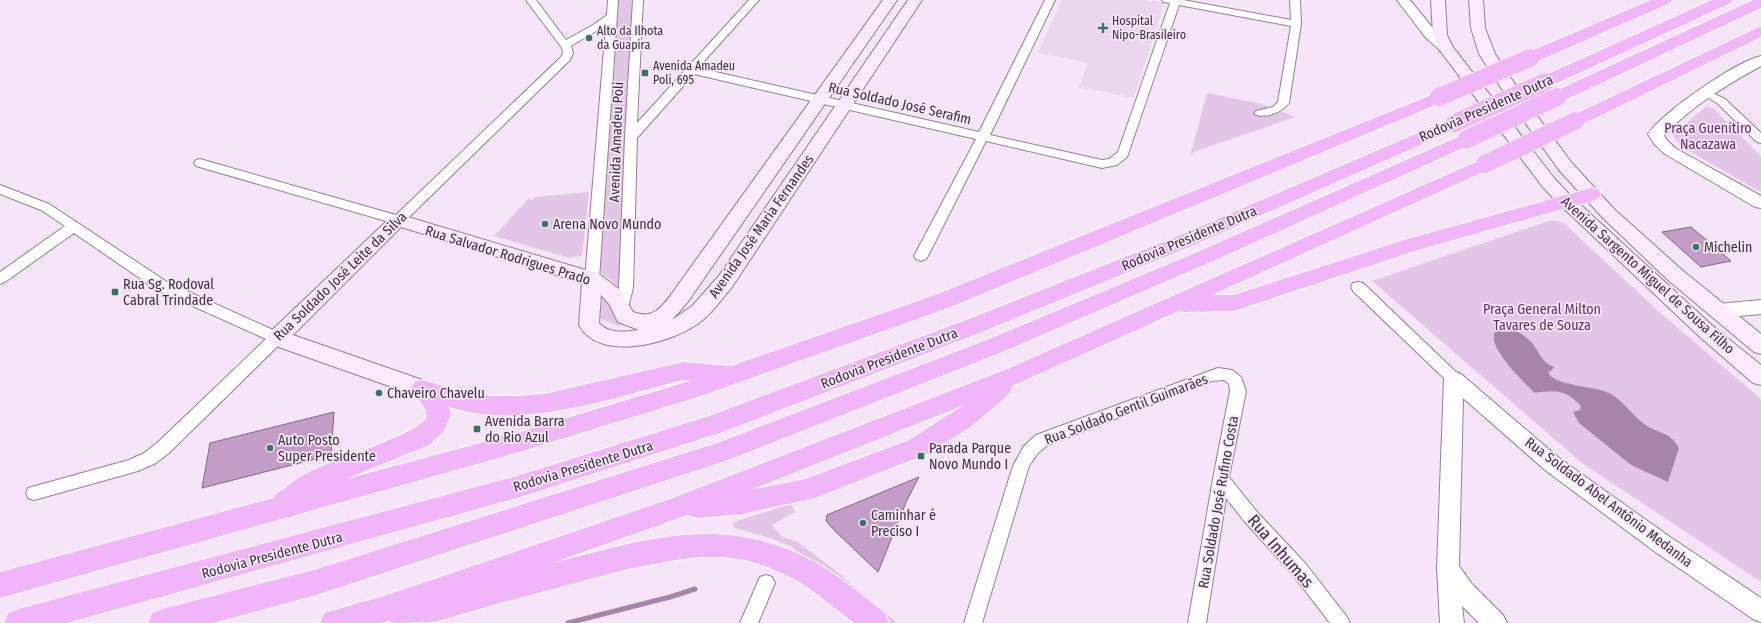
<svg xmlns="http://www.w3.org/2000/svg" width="1761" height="623" viewBox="0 0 1761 623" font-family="'Fira Sans Condensed',sans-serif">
  <rect width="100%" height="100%" fill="#f6e4f8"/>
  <!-- built -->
  <path fill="#ecd6ef" d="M1062,0H1147L1164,3L1134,98L1079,87L1088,63L1038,53Z"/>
  <!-- green -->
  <g fill="#e3c6e7">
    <path d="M617,0H634L620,288L600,272Z"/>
    <path d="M1207,93L1262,104L1295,117L1191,153Z"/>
    <path d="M1707,106L1715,110L1761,156V192L1682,147L1676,140L1673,134Z"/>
    <path d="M589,192L582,256L569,258L494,236L529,198L531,200L535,197Z"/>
    <path d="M1552,220L1564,223L1657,310L1761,399V582L1582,463L1372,281Z"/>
    <path d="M602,290L613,297L614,315L621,327L601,319Z"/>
    <path d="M791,504L795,512L772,525L781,536L799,543L831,567L897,623H883L826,573L792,547L773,539L735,528L732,525L737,521Z"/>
  </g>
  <!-- water -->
  <path fill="#a884ad" d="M1497,325C1510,328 1522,332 1531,342C1541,353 1539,360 1554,367L1552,370L1548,372C1554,386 1593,386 1607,392C1623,399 1633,417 1647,426C1662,435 1669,431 1679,448L1668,482L1631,465L1579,423L1573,412L1580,410L1581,406C1565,389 1555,390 1535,393C1523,382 1497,356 1494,340C1493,335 1496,329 1497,325Z"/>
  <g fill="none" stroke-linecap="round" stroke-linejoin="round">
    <!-- stream -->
    <path stroke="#a884ad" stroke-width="5" d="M568,623L670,597L695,589"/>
  </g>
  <!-- building -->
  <g fill="#c39dc8" stroke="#7c6d7e">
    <path d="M1691,227L1731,261L1701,267L1662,232Z"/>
    <path d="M334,412L331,455L202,488L210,443Z"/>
    <path d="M919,477L907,500L878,572L835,531L826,521L827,515Z"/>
  </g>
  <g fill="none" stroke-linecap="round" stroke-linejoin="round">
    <!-- minor casing -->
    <g stroke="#918193" stroke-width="2">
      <g id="minor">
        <path d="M526,0H536L566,40L593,25L607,15L608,0H618L599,279L597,282L592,284L587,282L585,279L606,25L571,46L573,53L570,60L403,223L398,224L393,223L196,166L194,163L196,160L200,159L396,215L561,57L563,53L562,48Z"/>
        <path d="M633,0H643L637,123L749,0H759L698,68L979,132L1045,0H1055L990,135L1102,160L1109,159L1118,152L1170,3L1163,2L1162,0H1183L1291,20L1290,0H1300L1301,24L1289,103C1282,112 1267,118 1256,115L1254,113L1256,111L1273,107L1278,102L1291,26L1179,5L1127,157L1117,165L1102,168L986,141L928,256L926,259L921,261L916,259L914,256L976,139L694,74L637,138L633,288L627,312L622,313L617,312L615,308L619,288L625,137Z"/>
        <path d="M1706,90L1725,99L1761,133V143L1757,142L1717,103L1700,93L1702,91Z"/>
        <path d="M0,185L49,204L167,282L282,334L284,338L282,342L169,453L156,463L138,471L34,500L28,498L26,493L28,488L129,460L144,453L157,443L266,339L157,290L74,233L5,282L0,284V272L65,226L41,210L0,194Z"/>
        <path d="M1358,282L1363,283L1459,375L1461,379L1459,383L1454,385L1449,383L1353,291L1351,287L1353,283Z"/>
        <path d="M1218,368L1232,370L1241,377L1246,391L1229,477L1257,512L1305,563L1347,617L1350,623H1330L1293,575L1245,522L1226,498L1206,623H1188L1213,479L1230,391L1229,384L1224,380L1212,381L1048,445L1038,453L1029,466L982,623H964L1013,466L1024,446L1036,435Z"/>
        <path d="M766,575L772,577L775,583L758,623H740L760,577Z"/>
      </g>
    </g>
    <!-- tertiary casing -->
    <g stroke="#918193" stroke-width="2">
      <g id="tertiary">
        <path d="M1397,0H1410L1436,32L1453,48L1451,51H1441L1426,38Z"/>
        <path d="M1761,56V66C1726,85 1692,106 1664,135L1666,139L1675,148L1761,196V208L1755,207L1665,154L1655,145L1648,134C1663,112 1735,62 1761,56Z"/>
        <path d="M1761,300V314L1718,318L1712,316L1709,311L1712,306L1718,304Z"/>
        <path d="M1454,371L1461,374L1559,458L1670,537L1761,598V622L1753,619L1654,551L1545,470L1463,398L1459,566L1472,584L1503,615L1507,623H1479L1462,606L1464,623H1440L1437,568L1444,379L1447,374Z"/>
      </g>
    </g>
    <!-- secondary casing -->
    <g stroke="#918193" stroke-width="2">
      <g id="secondary">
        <path d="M883,0H897L687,303L672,320L692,306L718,277L908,0H922L732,287C721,300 711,315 696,325C668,344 599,362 579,325L582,283L401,227L293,335L431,383L434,389L431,395L423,398L270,344L267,338L270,332L392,216L398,214L599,274L620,290L633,312C653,320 662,307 673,292ZM601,295L609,304L618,322L639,330C625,332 609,334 599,323Z"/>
        <path d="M1431,0H1445L1447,35L1453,47L1554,178L1571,196L1715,328L1761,365V385L1753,383L1701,338L1559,204L1542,186L1438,48L1433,35Z"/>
        <path d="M1469,0H1483L1485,28L1495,54L1524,98L1571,162L1614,209L1682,270L1761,334V354L1754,352L1668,280L1602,217L1559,170L1509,100L1479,54L1471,28Z"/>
      </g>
    </g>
    <!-- motorway casing -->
    <g stroke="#fff" stroke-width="2">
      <g id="motorway">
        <path d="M1651,0H1672L1670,3L1536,62L1530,63L1524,62L1522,58L1524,54Z"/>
        <path d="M1712,0H1733L1731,3L1551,86L1545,87L1539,86L1536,82L1539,78Z"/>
        <path d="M1753,0H1761V8L1563,101L1557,102L1551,101L1548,97L1551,93Z"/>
        <path d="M1761,26V37L1581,125L1575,127L1569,125L1566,121L1569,117Z"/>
        <path d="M1439,92L1445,93L1448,97L1445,101L951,307L701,396L506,456L0,598V572L273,498L275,495C287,487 300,475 313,470C334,460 417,434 426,418C430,411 415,396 411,389L415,382L423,380L462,392L489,396H517L544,394L683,362L731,366L935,295ZM683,380L690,381L506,436L346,479L429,445L443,432L446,427L451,415L449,407C520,431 612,398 683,380Z"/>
        <path d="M1455,117L1461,119L1464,123L1461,127L1192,246L982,332L723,432L517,498L67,623H4L8,613L18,609L517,476L709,416L966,320L1178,236Z"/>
        <path d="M1467,133L1474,135L1476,139L1474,143L1209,263L1000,353L731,459L317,595L213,623H148L152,613L162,609L317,569L717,443L984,341L1195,253Z"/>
        <path d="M1485,158L1492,160L1494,164L1492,168L1212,295H1234L1404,240L1591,188L1598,189L1601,194L1598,199L1418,250L1234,311L1184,312L1179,311L1012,386L1009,394L972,426L927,454L815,498L743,514L697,518L688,515L552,563C644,540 718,513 809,559C836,573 861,594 885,613L889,623H854L806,586L790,577L765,566L745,560L723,557H700L676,560L628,569L497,604L435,622L394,623L389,621L381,623H320L324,613L387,595L670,499L1007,369ZM962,406L909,440L805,479L751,490Z"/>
      </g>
    </g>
    <!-- minor -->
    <use href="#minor" fill="#fff" fill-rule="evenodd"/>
    <!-- tertiary -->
    <use href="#tertiary" fill="#fff" fill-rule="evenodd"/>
    <!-- secondary -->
    <use href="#secondary" fill="#fbe9fd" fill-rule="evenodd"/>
    <!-- motorway -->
    <use href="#motorway" fill="#f1b5f9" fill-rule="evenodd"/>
    <!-- motorway-bridge casing -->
    <g stroke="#fff" stroke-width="19" stroke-linecap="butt">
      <g id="motorway-bridge">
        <path d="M1439,97L1530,58"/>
        <path d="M1455,123L1545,82"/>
        <path d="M1467,139L1557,97"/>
        <path d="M1485,164L1575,121"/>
      </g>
    </g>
    <!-- motorway-bridge -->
    <use href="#motorway-bridge" stroke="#f1b5f9" stroke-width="18"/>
  </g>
  <!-- markers -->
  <g fill="#357563" stroke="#f6e4f8" stroke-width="1.5">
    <path d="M1101 22h4v4h4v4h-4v4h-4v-4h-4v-4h4z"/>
    <circle cx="589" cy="38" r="4"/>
    <rect x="641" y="69" width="8" height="8" rx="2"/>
    <circle cx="545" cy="224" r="4"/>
    <circle cx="1696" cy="247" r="4"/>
    <rect x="111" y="288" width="8" height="8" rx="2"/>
    <circle cx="379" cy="393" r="4"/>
    <rect x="473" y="425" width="8" height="8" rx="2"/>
    <circle cx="270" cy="448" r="4"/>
    <rect x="917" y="452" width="8" height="8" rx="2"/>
    <circle cx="863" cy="523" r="4"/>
  </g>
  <g text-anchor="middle" stroke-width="3.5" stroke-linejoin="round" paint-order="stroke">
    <!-- far-poi labels -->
    <g font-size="12" fill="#3b343c" stroke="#f6e4f8" text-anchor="start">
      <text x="1112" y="25">Hospital<tspan x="1112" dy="14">Nipo-Brasileiro</tspan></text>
      <text x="597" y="35">Alto da Ilhota<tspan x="597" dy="14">da Guapira</tspan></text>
      <text x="653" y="70">Avenida Amadeu<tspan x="653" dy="14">Poli, 695</tspan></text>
    </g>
    <!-- street labels -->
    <g font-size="14" fill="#3b343c" stroke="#f6e4f8">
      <text transform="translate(900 103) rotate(13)" y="5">Rua Soldado José Serafim</text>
      <text transform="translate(1486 108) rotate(-24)" y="5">Rodovia Presidente Dutra</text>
      <text transform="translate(616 142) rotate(-88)" y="5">Avenida Amadeu Poli</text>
      <text transform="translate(761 226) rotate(-55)" y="5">Avenida José Maria Fernandes</text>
      <text transform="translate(1189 238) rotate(-23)" y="5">Rodovia Presidente Dutra</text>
      <text transform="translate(508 255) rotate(17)" y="5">Rua Salvador Rodrigues Prado</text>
      <text transform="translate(1648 275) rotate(42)" y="5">Avenida Sargento Miguel de Sousa Filho</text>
      <text transform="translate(340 276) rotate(-44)" y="5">Rua Soldado José Leite da Silva</text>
      <text transform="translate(889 358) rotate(-21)" y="5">Rodovia Presidente Dutra</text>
      <text transform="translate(1126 409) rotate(-21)" y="5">Rua Soldado Gentil Guimarães</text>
      <text transform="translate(583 466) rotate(-17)" y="5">Rodovia Presidente Dutra</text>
      <text transform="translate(1218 502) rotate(-80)" y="5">Rua Soldado José Rufino Costa</text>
      <text transform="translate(1609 502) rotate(37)" y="5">Rua Soldado Abel Antônio Medanha</text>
      <text transform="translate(272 555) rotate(-15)" y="5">Rodovia Presidente Dutra</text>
    </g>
    <!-- park labels -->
    <g font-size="14" fill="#623369" stroke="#f6e4f8">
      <text x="1708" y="133">Praça Guenitiro<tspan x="1708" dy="16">Nacazawa</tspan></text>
      <text x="1542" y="314">Praça General Milton<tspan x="1542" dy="16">Tavares de Souza</tspan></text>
    </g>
    <!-- poi labels -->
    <g font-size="14" fill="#3b343c" stroke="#f6e4f8" text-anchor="start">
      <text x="553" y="229">Arena Novo Mundo</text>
      <text x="1704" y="252">Michelin</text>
      <text x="123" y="289">Rua Sg. Rodoval<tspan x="123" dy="16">Cabral Trindade</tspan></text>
      <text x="387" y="398">Chaveiro Chavelu</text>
      <text x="485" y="426">Avenida Barra<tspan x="485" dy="16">do Rio Azul</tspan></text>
      <text x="278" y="445">Auto Posto<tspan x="278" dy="16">Super Presidente</tspan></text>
      <text x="929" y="453">Parada Parque<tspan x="929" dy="16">Novo Mundo I</tspan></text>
      <text x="871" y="520">Caminhar é<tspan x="871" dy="16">Preciso I</tspan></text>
    </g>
    <!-- near-street labels -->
    <g font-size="17" fill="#3b343c" stroke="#f6e4f8">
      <text transform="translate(1281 551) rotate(49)" y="6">Rua Inhumas</text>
    </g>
  </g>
</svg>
